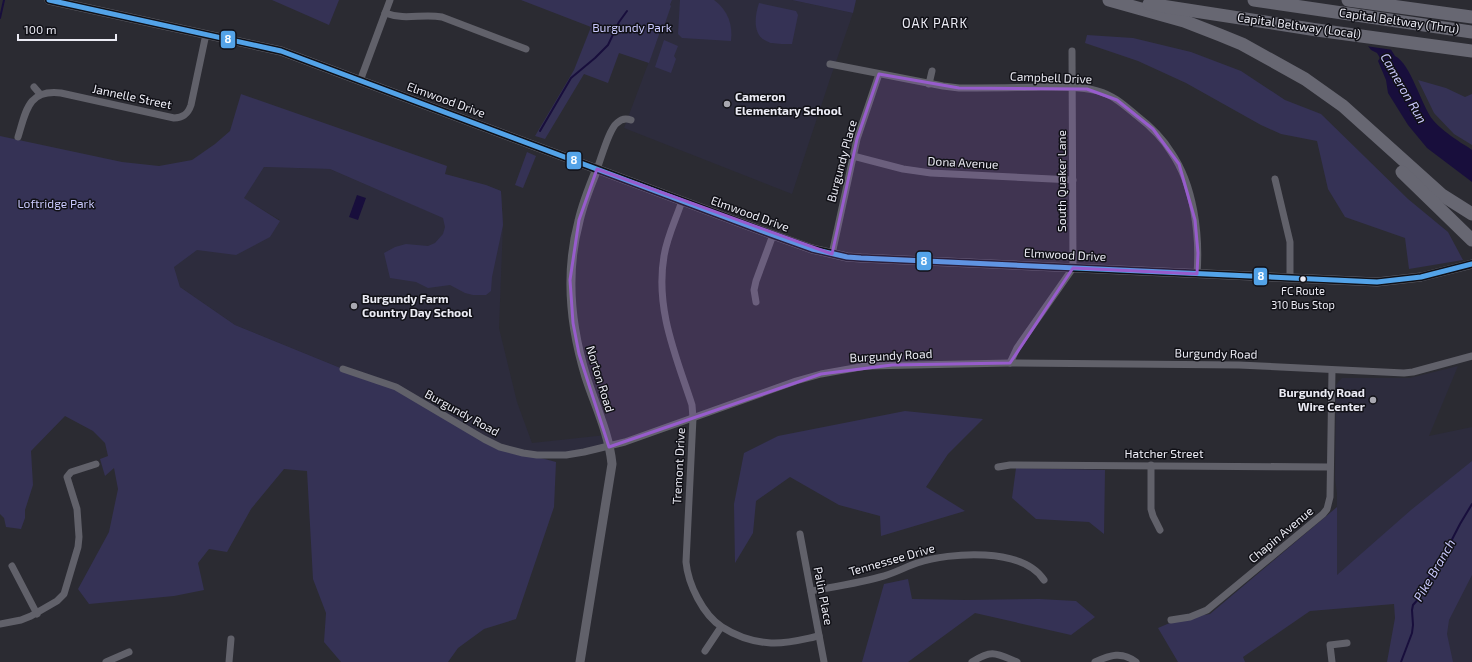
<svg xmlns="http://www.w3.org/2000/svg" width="1472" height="662" viewBox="0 0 1472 662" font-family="'Exo 2',sans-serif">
  <rect width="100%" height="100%" fill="#2b2b32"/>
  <!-- built -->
  <g fill="#2d2c3d">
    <path d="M672,0H792L853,13L830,79L792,194L624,128Z"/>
    <path d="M264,167L330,169L442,217L486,185L501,191L503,225L499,328L517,402L532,443L606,435L609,447L543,455L500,447L343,369L235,325L180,287L168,248L280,220L243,198Z"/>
    <path d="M1458,366L1429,436L1472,427V662H1451L1434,599L1336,607L1337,493L1335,480L1336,385L1339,381L1342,378H1410Z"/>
  </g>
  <!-- green -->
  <g fill="#353255">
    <path d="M272,0H339L329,25Z"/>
    <path d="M521,0H672L670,5L671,6L662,32H660L649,63L619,53L608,83L584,74L545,139L535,136L574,70L591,27Z"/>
    <path d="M680,0H714C728,10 733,25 731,41L682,38L678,34Z"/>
    <path d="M792,0H856L853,13Z"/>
    <path d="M759,3L796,11L798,15L792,44C785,44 778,44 772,43C752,39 754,18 759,3Z"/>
    <path d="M1087,35L1133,38L1191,52L1241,71L1285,100L1321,114L1408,199L1448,232L1463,260L1409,269L1405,238L1345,217L1328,189L1317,141L1281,134L1261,125L1186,83L1138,61L1085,43Z"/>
    <path d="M664,40L678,46L674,56L676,59L671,73L655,67Z"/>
    <path d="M1418,80L1446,88L1465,97L1472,94V145L1454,134L1434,113Z"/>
    <path d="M241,94L447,166L445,174L486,185L501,191L503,225L492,277L491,291L486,295H473L465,293L450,285L428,288L416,282L390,278L384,253L395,247L406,244L428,246L435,243L443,234L445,227L443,218L330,169L264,167L244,198L280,221L270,237L236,255L197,250L174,267L180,287L235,325L343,369L404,393L500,447L556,462L554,507L516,619L484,629L458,648L448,662H341L324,642L326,613L313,579L307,471L284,469L251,509L227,552L209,549L198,563L204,590L174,596L89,604L78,589L109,532L118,489L114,468L105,476L100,459L108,456L105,443L93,431L65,416L31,451L33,485L25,510V518L21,529L6,527L4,518L0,514V136L122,162L159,166L192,160L215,144L230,131Z"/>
    <path d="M527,152L536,156L523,188L515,185Z"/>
    <path d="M905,411L983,419L948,454L926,487L965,511L881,536L880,516L839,505L790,477L756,501L753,533L735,563L734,504L744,453L778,436Z"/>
    <path d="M1472,461V575L1449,620L1447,634L1453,662H1387L1395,618L1394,604L1310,611L1243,657L1245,662H1178L1158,628L1179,619L1210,614L1337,507V575L1411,510Z"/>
    <path d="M1016,468L1105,470L1104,534L1089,522L1036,519L1012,498Z"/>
    <path d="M908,579L912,599L966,600L1039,599L1076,601L1095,617L1071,635L975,613L908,662H862L884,584Z"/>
  </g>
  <!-- water -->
  <g fill="#180e3c">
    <path d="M1350,22L1377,27L1395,56C1411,64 1421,105 1433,120C1439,127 1449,135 1457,140C1462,144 1467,146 1472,150V182L1427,148L1408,125L1388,93L1386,80L1378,61L1380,58L1377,53L1371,50Z"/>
    <path d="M357,195L366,198L358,220L349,217Z"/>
  </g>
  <!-- pier -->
  <path fill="#2b2b32" d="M1338,0H1361L1379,26L1393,50L1366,46L1349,23Z"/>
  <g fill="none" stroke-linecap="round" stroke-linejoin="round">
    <!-- stream -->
    <g stroke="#180e3c" stroke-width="2">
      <path d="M0,18L4,0"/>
      <path d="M540,131L571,78L595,58L608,45L619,22L627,11"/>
      <path d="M1401,662L1412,633L1413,625L1412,610L1413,605L1420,597L1423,586L1445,553L1460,524L1472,504"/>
    </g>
    <!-- minor -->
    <g stroke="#61616a" stroke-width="7">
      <path d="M385,13C407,21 421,13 442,17L526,49"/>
      <path d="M830,64L943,86L959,88C986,88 1013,88 1041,87C1059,87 1080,86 1098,91C1113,95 1124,105 1136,115C1149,125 1162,137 1171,152C1194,185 1200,235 1197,274"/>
      <path d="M360,81L390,0"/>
      <path d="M929,84L932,71"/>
      <path d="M34,87L40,94"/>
      <path d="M18,137C26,111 28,89 61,93L174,118C183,118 188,114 191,105L206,34"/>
      <path d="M853,156L903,169L931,173L1073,180"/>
      <path d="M597,169C601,159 609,129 617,123C621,119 626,118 631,120"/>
      <path d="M1275,179L1290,242V278"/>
      <path d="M682,201C676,219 667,237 664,256C655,309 676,356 692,405L693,418L686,562C688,584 703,615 722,627C736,636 754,642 771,643C787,644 804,639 819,636"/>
      <path d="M832,254L857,139L879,74"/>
      <path d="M756,302L754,290L756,281L773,235"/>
      <path d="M1010,363L1017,348L1073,268L1072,51"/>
      <path d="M343,369L396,387L484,439L500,447L523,453L537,455H566L584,452L625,442L796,381L821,374L866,366L1010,363L1239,365L1404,373L1413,372L1472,356"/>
      <path d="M1151,465V509L1153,516L1160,530"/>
      <path d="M998,467L1010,465L1330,467"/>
      <path d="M800,534L824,662"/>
      <path d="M12,566L37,614"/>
      <path d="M811,591C834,587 858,583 880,577C893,574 905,567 917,563C950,552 1023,547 1044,580"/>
      <path d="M1171,620L1190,617L1207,610L1323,514L1327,509L1330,497L1332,370"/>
      <path d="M0,624L21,620L31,616L57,601L64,594L78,547L79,537L77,509L67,477L71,472L96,464"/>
      <path d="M705,651L721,627"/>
      <path d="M106,662L129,652"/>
      <path d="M229,662L231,639"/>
      <path d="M972,662C992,649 996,653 1017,662"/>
      <path d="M1095,662C1110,655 1122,651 1136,662"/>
      <path d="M1332,662L1330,645L1347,643"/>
    </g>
    <!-- tertiary -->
    <g stroke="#61616a" stroke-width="9">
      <path d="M49,0L281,51L773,235L812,249L847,257L861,258L1377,282L1421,277L1472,264"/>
      <path d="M580,662L612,464C609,434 595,405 586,377C570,325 565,273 579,221C583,203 590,186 597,169"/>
    </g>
    <!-- motorway -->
    <g stroke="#676772" stroke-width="13">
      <path d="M1109,0L1184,21L1220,35L1242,44L1305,79L1343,106L1442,195L1472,214"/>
      <path d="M1254,0L1472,32"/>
      <path d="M1348,0L1472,17"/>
      <path d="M1149,4L1317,30L1472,51"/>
      <path d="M1402,172L1472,240"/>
    </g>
    <!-- bus-1 casing -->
    <g stroke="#111117" stroke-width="8">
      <path id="bus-1" d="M49,0L281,51L773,235L812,249L847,257L861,258L1377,282L1421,277L1472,264"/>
    </g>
    <!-- bus-1 -->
    <use href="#bus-1" stroke="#53a3e8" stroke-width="5"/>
  </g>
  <!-- marked area -->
  <path fill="#975ccc" fill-opacity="0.2" stroke="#975ccc" stroke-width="3" stroke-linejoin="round" d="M879,74L959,88L1087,89L1117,100L1153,129L1179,164L1195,220L1198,253L1197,274L1073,268L1010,363L892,365L821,374L609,447L579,354L573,323L570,280L579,220L597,169L832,254L857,139Z"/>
  <!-- markers -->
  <g fill="#a8a8b0" stroke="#111117" stroke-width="1.5">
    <circle cx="727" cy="104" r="4"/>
    <circle cx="354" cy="306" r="4"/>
    <circle cx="1373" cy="400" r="4"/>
  </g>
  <circle fill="#ebebf4" stroke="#111117" stroke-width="1.5" cx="1303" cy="279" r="3.5"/>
  <g text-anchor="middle" stroke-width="3" stroke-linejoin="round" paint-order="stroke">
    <!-- bus labels -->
    <g font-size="11" fill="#ebebf4" stroke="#111117">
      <text x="1303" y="295">FC Route<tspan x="1303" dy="14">310 Bus Stop</tspan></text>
    </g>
    <!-- street labels -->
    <g font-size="12" fill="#ebebf4" stroke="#111117">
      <text transform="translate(1399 21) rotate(8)" y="4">Capital Beltway (Thru)</text>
      <text transform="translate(1299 26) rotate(8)" y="4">Capital Beltway (Local)</text>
      <text transform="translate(1051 78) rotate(2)" y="4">Campbell Drive</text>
      <text transform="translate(132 97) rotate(12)" y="4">Jannelle Street</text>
      <text transform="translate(446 100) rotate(20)" y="4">Elmwood Drive</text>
      <text transform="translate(842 161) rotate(-75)" y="4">Burgundy Place</text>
      <text transform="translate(963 163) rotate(3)" y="4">Dona Avenue</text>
      <text transform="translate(1062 181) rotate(-90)" y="4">South Quaker Lane</text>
      <text transform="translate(750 214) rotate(20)" y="4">Elmwood Drive</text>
      <text transform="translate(1065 255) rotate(3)" y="4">Elmwood Drive</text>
      <text transform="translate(1216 354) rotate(1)" y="4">Burgundy Road</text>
      <text transform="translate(891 356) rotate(-3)" y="4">Burgundy Road</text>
      <text transform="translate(600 379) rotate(73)" y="4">Norton Road</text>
      <text transform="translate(462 413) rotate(29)" y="4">Burgundy Road</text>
      <text x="1164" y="458">Hatcher Street</text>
      <text transform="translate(679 466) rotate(-87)" y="4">Tremont Drive</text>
      <text transform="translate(1281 535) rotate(-40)" y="4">Chapin Avenue</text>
      <text transform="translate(892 560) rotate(-16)" y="4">Tennessee Drive</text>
      <text transform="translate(823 596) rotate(79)" y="4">Palin Place</text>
    </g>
    <!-- park labels -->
    <g font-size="12" fill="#cac9fd" stroke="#111117">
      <text x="632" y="32">Burgundy Park</text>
      <text x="56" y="208">Loftridge Park</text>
    </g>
    <!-- poi labels -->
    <g font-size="12" font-weight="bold" fill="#ebebf4" stroke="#111117" text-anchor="start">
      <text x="735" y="101">Cameron<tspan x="735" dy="14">Elementary School</tspan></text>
      <text x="362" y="303">Burgundy Farm<tspan x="362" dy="14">Country Day School</tspan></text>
      <text x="1365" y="397" text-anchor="end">Burgundy Road<tspan x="1365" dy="14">Wire Center</tspan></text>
    </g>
    <!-- neighbourhood labels -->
    <g font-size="13" letter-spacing="1" fill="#ebebf4" stroke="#111117">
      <text x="935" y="28">OAK PARK</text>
    </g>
    <!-- water labels -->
    <g font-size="13" font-style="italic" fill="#c8c7fb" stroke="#111117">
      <text transform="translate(1404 88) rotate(60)" y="5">Cameron Run</text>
      <text transform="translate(1434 570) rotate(-60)" y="5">Pike Branch</text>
    </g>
  </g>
  <g stroke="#111117" stroke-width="1.5">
    <rect x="220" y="30" width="16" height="19" rx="4" fill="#53a3e8"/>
    <rect x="566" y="151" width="16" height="19" rx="4" fill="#53a3e8"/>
    <rect x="916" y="251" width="16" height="20" rx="4" fill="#53a3e8"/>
    <rect x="1253" y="267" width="15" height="19" rx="4" fill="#53a3e8"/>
  </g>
  <g font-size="11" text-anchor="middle" font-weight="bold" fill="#fff">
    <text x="228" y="43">8</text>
    <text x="574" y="164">8</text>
    <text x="924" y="265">8</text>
    <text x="1261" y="280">8</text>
  </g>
  <!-- scale -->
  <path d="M18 34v6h98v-6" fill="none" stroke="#ebebf4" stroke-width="2"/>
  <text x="24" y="34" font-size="12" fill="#ebebf4" stroke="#111117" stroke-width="3" paint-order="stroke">100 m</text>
</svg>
